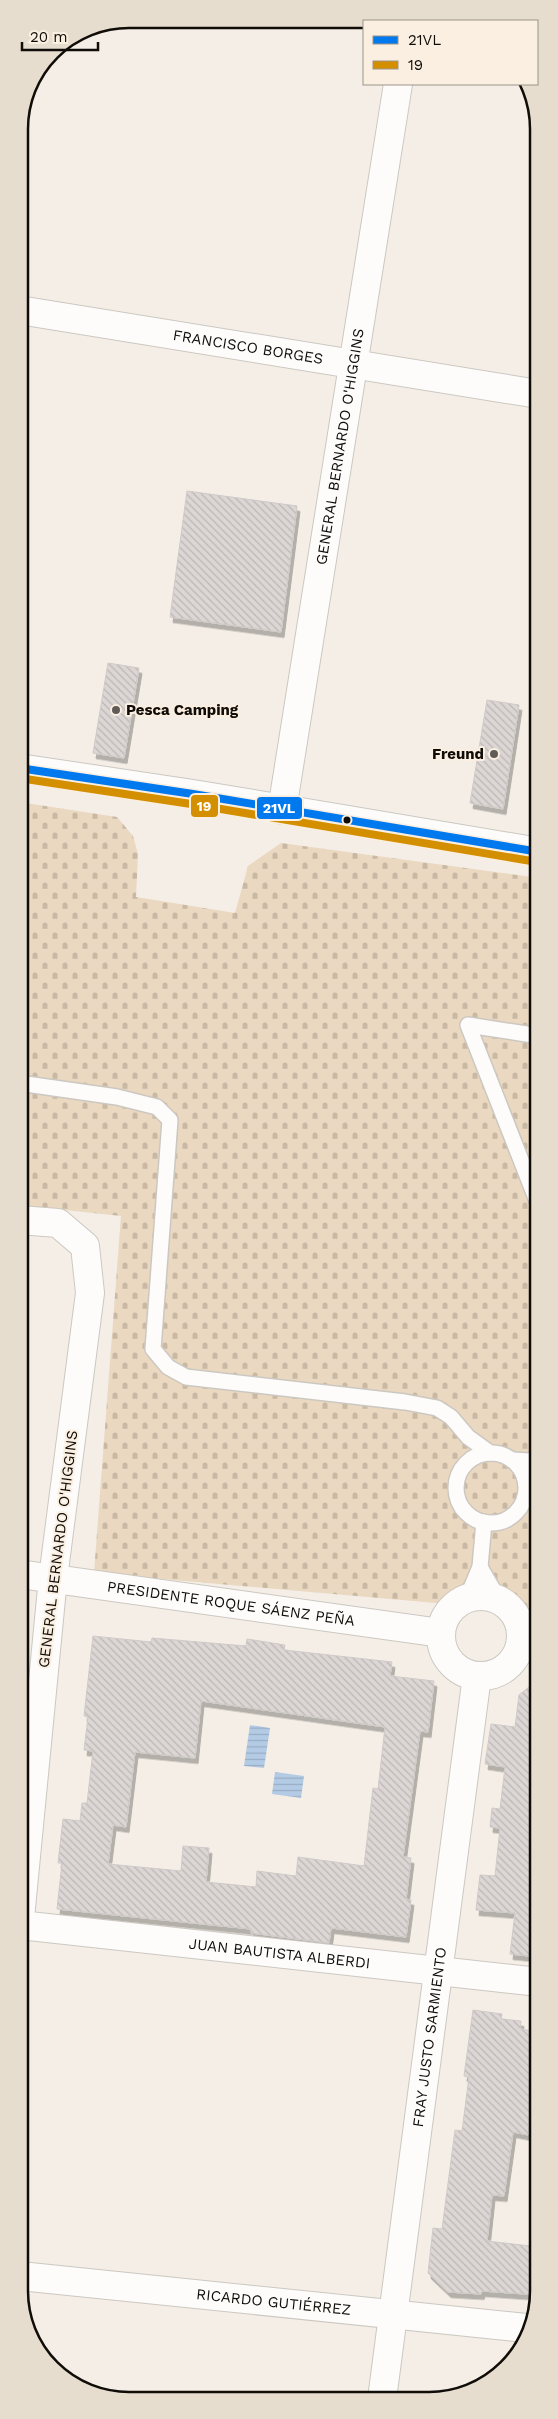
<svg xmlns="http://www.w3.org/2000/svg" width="558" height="2419" viewBox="0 0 558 2419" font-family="'Work Sans',sans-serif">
  <defs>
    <pattern id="cemetery-stones" width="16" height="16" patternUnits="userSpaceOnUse" patternTransform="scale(1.25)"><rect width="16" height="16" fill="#ead8c0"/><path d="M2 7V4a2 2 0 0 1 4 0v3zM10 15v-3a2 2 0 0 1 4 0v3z" fill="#c8b8a4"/></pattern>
    <pattern id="water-rules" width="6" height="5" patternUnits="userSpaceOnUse" patternTransform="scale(1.25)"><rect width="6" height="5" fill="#b3cbe5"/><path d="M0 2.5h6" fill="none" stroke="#99adc3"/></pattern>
    <pattern id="building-back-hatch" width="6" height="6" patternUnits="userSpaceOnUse" patternTransform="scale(1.25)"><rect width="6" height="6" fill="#dcd6d5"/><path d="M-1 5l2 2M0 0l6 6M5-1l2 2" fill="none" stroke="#bcb6b5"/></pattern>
    <filter id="shadow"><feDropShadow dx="3" dy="5.5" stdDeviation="0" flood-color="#0004"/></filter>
  </defs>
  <rect width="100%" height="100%" fill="#f4eee6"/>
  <!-- cemetery -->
  <path fill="url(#cemetery-stones)" d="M19,802L117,817L133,836L138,854L136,897L235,913L248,866L281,843L539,878V1612L94,1573L121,1216L19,1205Z"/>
  <!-- water -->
  <g fill="url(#water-rules)">
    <path d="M250,1725L270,1728L264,1768L244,1766Z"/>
    <path d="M275,1772L304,1776L301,1798L272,1794Z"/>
  </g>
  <!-- building -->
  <g fill="url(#building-back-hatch)" stroke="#cfcac8" fill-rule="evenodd" filter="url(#shadow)">
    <path d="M187,491L297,506L281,632L170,617Z"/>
    <path d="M108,663L139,668L124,758L93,753Z"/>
    <path d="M487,700L519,705L503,809L470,803Z"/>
    <path d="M93,1636L151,1642L152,1638L246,1646L247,1639L285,1645L284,1650L392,1662L390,1676L434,1681L428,1732L420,1731L403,1857L411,1858L406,1899L411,1900L406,1937L331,1928L329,1943L251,1933V1929L57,1909L62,1863H58L63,1819L80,1821L82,1803H87L93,1751L84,1750L88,1717L84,1716ZM201,1701L385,1727L378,1789L373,1788L364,1866L298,1857L296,1876L257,1871L256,1887L206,1882L209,1848L183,1846L181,1871L108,1864L113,1825L126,1827L135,1752L195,1758Z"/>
    <path d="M539,1679V1743L534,1780L539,1781V1863L534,1908H539V1957L510,1954L515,1913L476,1910L480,1875L495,1876L500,1828L490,1827L492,1808L500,1809L505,1767L485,1764L491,1724L515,1727L519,1695Z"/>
    <path d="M473,2010L502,2014L501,2019L521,2021L520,2029L539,2032V2123L529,2122L528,2135L513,2132L504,2196L492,2195L487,2241L539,2247V2295L482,2291L481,2294L448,2292L428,2273L433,2228L442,2229L455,2130L462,2131L469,2077L464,2076Z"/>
  </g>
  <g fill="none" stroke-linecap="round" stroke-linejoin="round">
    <!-- service casing -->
    <g stroke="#ccc8c1" stroke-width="18">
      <g id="service">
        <path d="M539,1036L468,1025L539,1206"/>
        <path d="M19,1083L117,1097L157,1107L170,1120L153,1349L168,1367L186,1377L405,1402L437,1408L451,1417L468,1437L490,1453"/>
        <circle cx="491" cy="1488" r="35"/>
        <path d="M512,1460L530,1461L539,1456"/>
        <path d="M480,1567L499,1600"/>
        <path d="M467,1598L480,1567L484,1522"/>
      </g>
    </g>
    <!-- minor casing -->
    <g stroke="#ccc8c1" stroke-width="30">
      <g id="minor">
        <path id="s1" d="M19,310L538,394"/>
        <path id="s2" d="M282,810L398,84"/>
        <path d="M19,1220L58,1223L85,1246L90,1293L53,1578L20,1918"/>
        <path id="s3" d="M19,1574L441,1633"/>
        <circle cx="481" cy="1636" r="40"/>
        <path id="s4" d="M20,1925L539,1982"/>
        <path id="s5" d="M20,2276L526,2328"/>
        <path id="s6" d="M382,2399L477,1676"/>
      </g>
    </g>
    <!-- tertiary casing -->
    <g stroke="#ccc8c1" stroke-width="30">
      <path id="tertiary" d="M19,768L193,794L539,852"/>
    </g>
    <!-- service -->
    <use href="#service" stroke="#fdfcfb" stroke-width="15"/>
    <!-- minor -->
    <use href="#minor" stroke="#fdfcfb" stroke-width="28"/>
    <!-- tertiary -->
    <use href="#tertiary" stroke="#fdfcfb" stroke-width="28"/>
    <!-- bus-1 casing -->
    <g stroke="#faefe0" stroke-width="11">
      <path id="bus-1" d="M19,768L193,794L539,852"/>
    </g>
    <!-- bus-2 casing -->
    <g stroke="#faefe0" stroke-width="11">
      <path id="bus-2" d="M19,778L191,804L537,862"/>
    </g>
    <!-- bus-1 -->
    <use href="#bus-1" stroke="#0079ef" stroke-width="8"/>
    <!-- bus-2 -->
    <use href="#bus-2" stroke="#d48f01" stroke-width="8"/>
  </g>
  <!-- markers -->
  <g fill="#605b56" stroke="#faefe0" stroke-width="2">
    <circle cx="116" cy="710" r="5"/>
    <circle cx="494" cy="754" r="5"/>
  </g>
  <circle fill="#100c08" stroke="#faefe0" stroke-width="2" cx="347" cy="820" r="4.5"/>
  <g text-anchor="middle" stroke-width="4" stroke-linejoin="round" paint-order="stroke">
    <!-- street labels -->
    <g font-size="15" fill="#100c08" stroke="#faefe0">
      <text dy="5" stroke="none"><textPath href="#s1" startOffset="232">FRANCISCO BORGES</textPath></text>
      <text dy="5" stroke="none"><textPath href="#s2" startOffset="368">GENERAL BERNARDO O'HIGGINS</textPath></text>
      <text transform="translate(58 1549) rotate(-83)" y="5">GENERAL BERNARDO O'HIGGINS</text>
      <text dy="5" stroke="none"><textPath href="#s3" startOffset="214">PRESIDENTE ROQUE SÁENZ PEÑA</textPath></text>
      <text dy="5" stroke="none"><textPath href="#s4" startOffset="261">JUAN BAUTISTA ALBERDI</textPath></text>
      <text dy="5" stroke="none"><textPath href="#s6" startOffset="365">FRAY JUSTO SARMIENTO</textPath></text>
      <text dy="5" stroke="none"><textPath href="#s5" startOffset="255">RICARDO GUTIÉRREZ</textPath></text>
    </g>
    <!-- poi labels -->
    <g font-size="15" font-weight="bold" fill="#100c08" stroke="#faefe0" text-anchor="start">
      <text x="126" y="715">Pesca Camping</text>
      <text x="484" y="759" text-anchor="end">Freund</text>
    </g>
  </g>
  <!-- crop -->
  <path d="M0 0H558V2419H0ZM129 28H429A101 101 0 0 1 530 129V2291A101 101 0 0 1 429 2392H129A101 101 0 0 1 28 2291V129A101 101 0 0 1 129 28Z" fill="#e7ddcf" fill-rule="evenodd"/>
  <path fill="none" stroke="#100c08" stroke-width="2.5" d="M129 28H429A101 101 0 0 1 530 129V2291A101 101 0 0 1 429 2392H129A101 101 0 0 1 28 2291V129A101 101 0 0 1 129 28Z"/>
  <g stroke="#faefe0" stroke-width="2">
    <rect x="190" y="794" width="29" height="24" rx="5" fill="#d48f01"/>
    <rect x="256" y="796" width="47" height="24" rx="5" fill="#0079ef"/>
  </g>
  <g font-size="14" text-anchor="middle" font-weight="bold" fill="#fff">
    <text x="204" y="811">19</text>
    <text x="279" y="813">21VL</text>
  </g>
  <!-- legend -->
  <rect x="363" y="20" width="175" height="65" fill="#faefe0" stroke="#9c948a"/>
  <rect x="373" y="36" width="25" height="8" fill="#0079ef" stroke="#9c948a"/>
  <text x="408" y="45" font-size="15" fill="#100c08">21VL</text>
  <rect x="373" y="61" width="25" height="8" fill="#d48f01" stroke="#9c948a"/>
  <text x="408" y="70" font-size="15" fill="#100c08">19</text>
  <!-- scale -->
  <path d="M22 42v8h76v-8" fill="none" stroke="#100c08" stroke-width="2.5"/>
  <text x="30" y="42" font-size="15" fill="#100c08" stroke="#faefe0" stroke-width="4" paint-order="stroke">20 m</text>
</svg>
